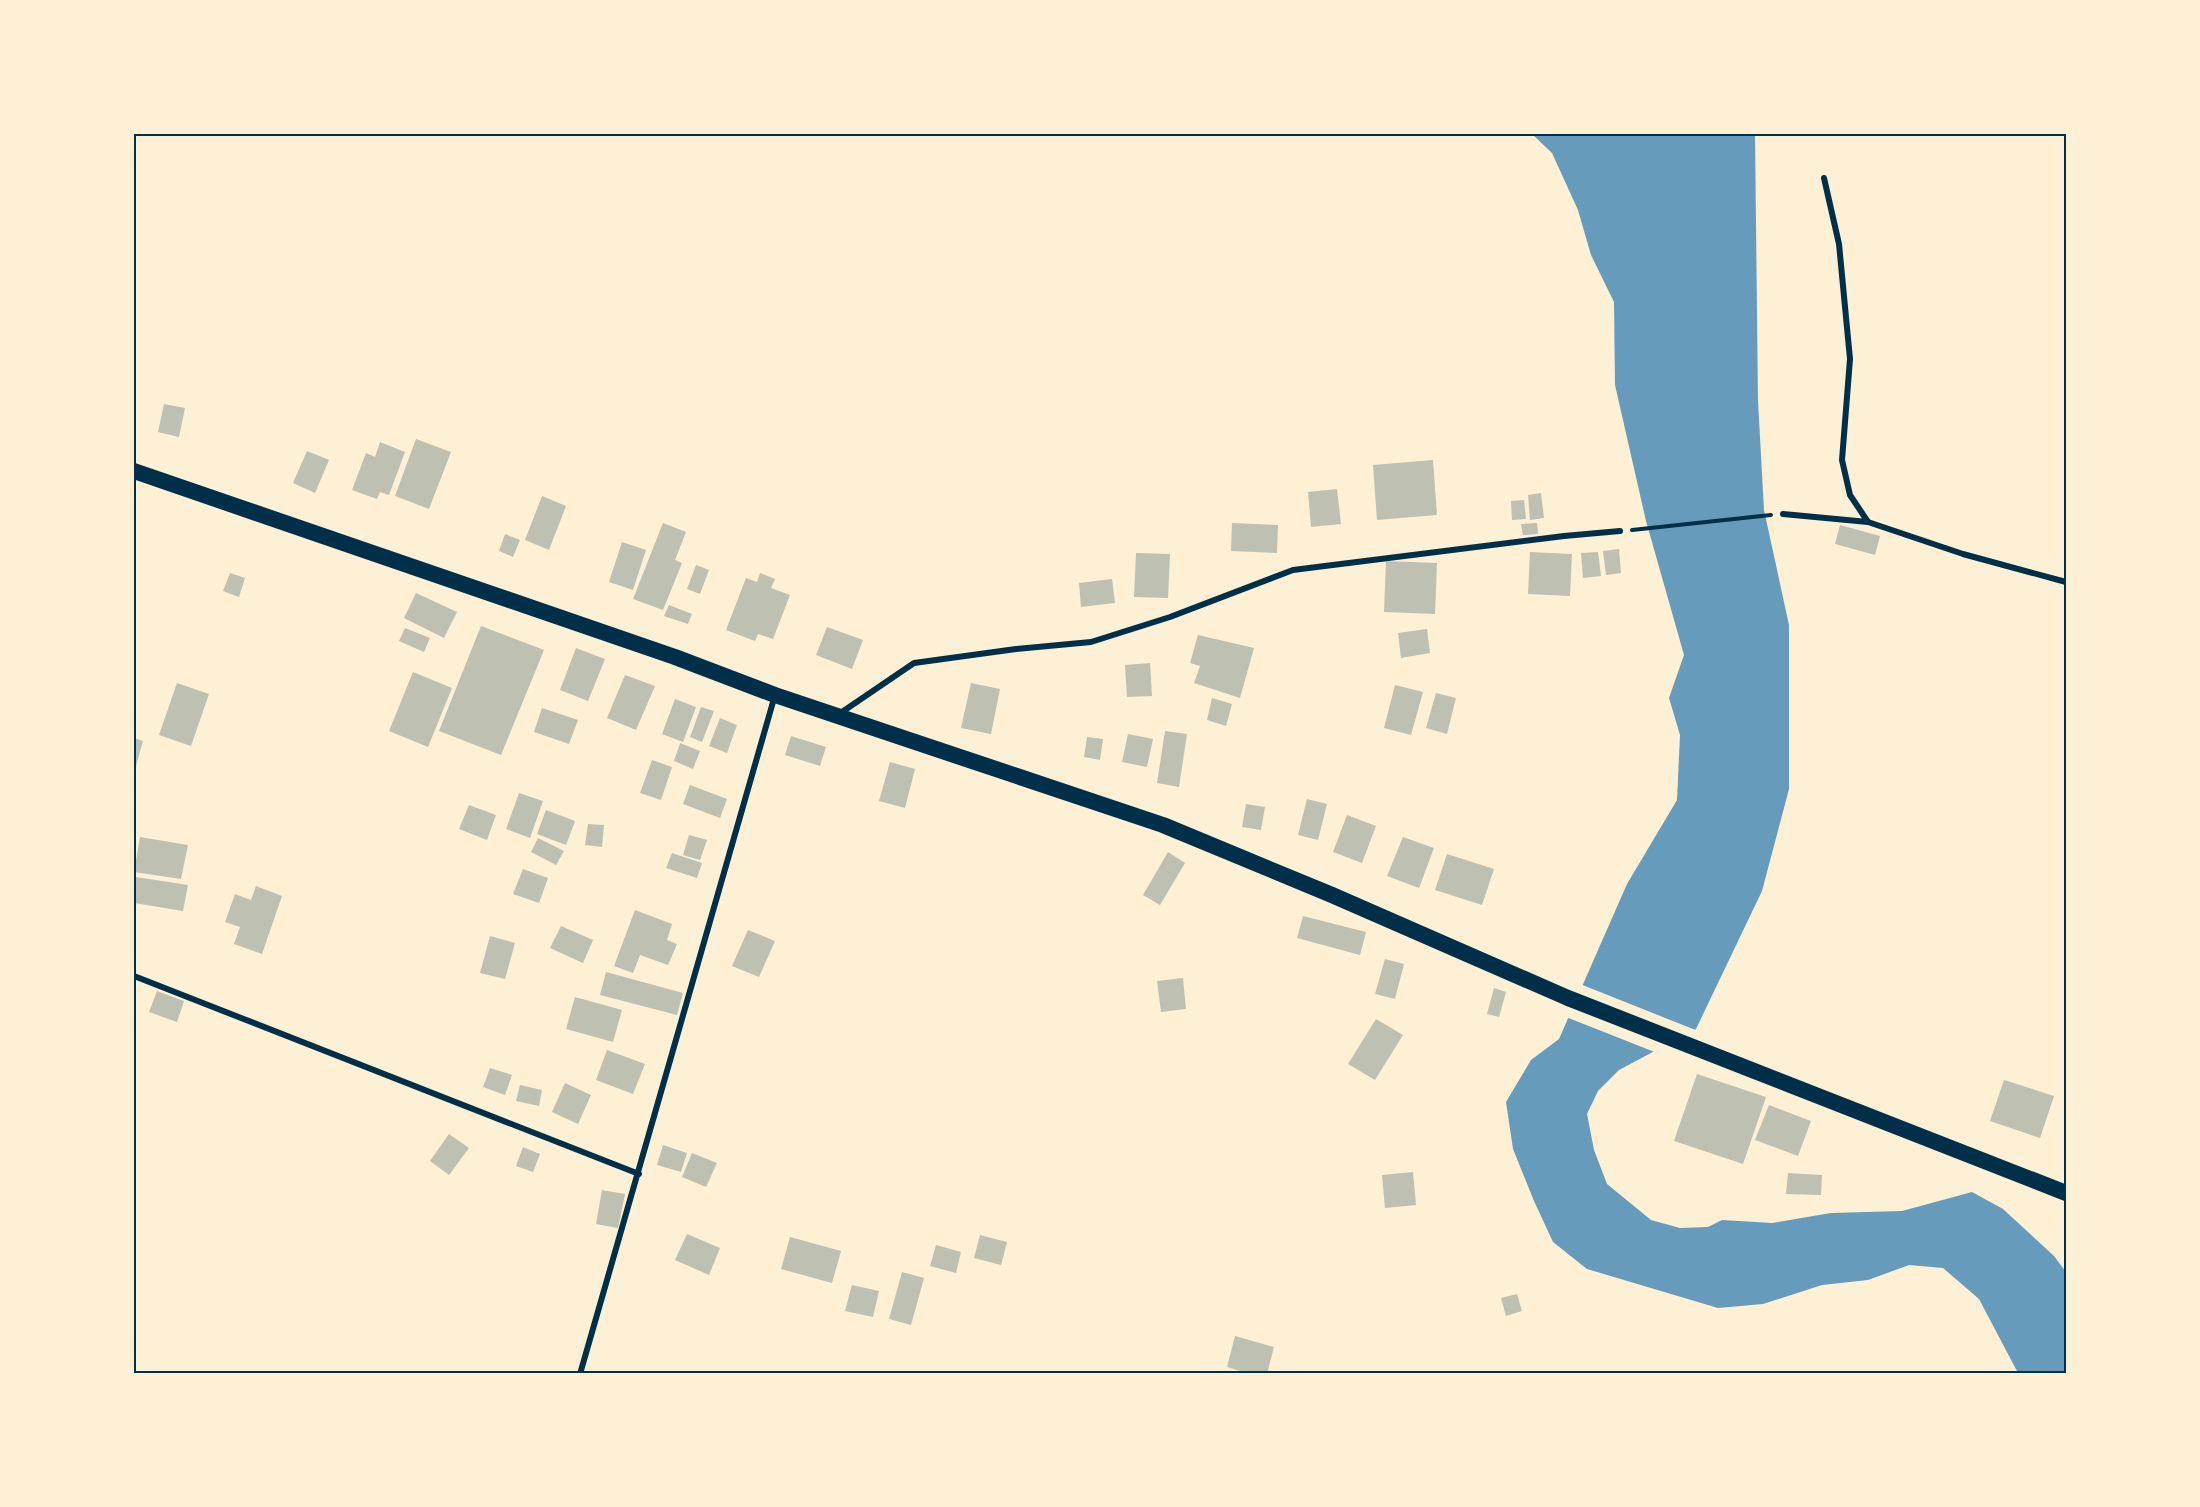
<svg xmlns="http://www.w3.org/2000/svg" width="2200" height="1507" viewBox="0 0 2200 1507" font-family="'IBM Plex Serif',serif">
  <rect width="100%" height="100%" fill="#fdf0d5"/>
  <!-- water -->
  <path fill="#669bbc" d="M1532,134H1755L1758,401L1764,510L1789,625V789L1762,891L1696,1029L1619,1070L1598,1091L1587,1114L1594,1150L1607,1184L1651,1220L1680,1228L1708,1227L1722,1220L1772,1223L1831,1213L1902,1211L1972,1192L2003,1209L2054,1256L2066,1272V1373H2018L1979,1299L1943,1268L1909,1265L1868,1280L1822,1285L1763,1304L1718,1308L1587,1269L1553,1242L1534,1201L1513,1149L1506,1102L1531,1060L1559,1039L1627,884L1677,800L1680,735L1669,698L1684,655L1646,521L1615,385L1614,302L1591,255L1578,210L1552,153Z"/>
  <!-- pier -->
  <path fill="#fdf0d5" d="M1580,984L1698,1031L1657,1053L1566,1017Z"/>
  <!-- building -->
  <g fill="#bec0b2">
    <path d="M164,404L185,408L179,437L158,432Z"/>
    <path d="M416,439L451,452L429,509L395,496Z"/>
    <path d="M380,442L405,452L389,495L380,492L377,499L352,490L366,453L375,457Z"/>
    <path d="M307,451L329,460L315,493L293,483Z"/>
    <path d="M1433,460L1437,515L1377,520L1373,465Z"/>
    <path d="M1337,489L1341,524L1311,527L1308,492Z"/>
    <path d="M1541,493L1544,518L1530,520L1528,495Z"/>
    <path d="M542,496L566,506L549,550L525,540Z"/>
    <path d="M1524,500L1526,519L1512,520L1511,501Z"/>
    <path d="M663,523L686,532L675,560L682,563L663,610L633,599Z"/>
    <path d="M1232,523L1278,525L1277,553L1231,551Z"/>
    <path d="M1537,523L1538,534L1523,535L1521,524Z"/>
    <path d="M1840,525L1880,536L1875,555L1835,544Z"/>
    <path d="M505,534L520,540L513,557L499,551Z"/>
    <path d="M622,542L646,550L633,590L609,582Z"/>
    <path d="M1619,549L1621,573L1606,575L1603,551Z"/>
    <path d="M1530,552L1572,554L1570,596L1528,594Z"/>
    <path d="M1598,552L1601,576L1583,578L1581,553Z"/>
    <path d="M1136,553L1170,554L1168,598L1134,597Z"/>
    <path d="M1386,561L1437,563L1435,614L1384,612Z"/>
    <path d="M696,565L709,570L700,594L687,589Z"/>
    <path d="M230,573L245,578L239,597L223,591Z"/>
    <path d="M760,573L775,579L771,588L790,595L773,639L758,634L755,641L726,630L746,578L757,582Z"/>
    <path d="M1112,579L1115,603L1081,607L1079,583Z"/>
    <path d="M416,593L457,612L444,638L404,618Z"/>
    <path d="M669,605L692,614L688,624L664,616Z"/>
    <path d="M481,626L544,650L501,755L439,731Z"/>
    <path d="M827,627L863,640L852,669L816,655Z"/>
    <path d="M405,628L430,638L424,652L399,641Z"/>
    <path d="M1427,629L1430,653L1401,658L1398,633Z"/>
    <path d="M1198,635L1254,648L1240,698L1194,683L1200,666L1190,663Z"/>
    <path d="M576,648L605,659L588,701L560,690Z"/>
    <path d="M1150,663L1152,696L1127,697L1125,665Z"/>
    <path d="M413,672L452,688L428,747L389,731Z"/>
    <path d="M625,675L655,686L636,730L607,718Z"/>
    <path d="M177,683L209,694L191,746L159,735Z"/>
    <path d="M971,683L1000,689L991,734L961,728Z"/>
    <path d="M1395,685L1423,692L1411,735L1384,728Z"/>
    <path d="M1436,693L1456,698L1447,734L1426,728Z"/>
    <path d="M1212,698L1232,704L1226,726L1207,720Z"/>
    <path d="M675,699L696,707L683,742L662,734Z"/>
    <path d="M701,707L714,711L702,742L690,737Z"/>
    <path d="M542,708L578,720L569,744L534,732Z"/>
    <path d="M720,718L737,725L727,753L709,746Z"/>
    <path d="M1165,731L1187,734L1179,787L1157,783Z"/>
    <path d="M1128,734L1153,739L1147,767L1122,762Z"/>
    <path d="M791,736L826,747L820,766L785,755Z"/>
    <path d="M1087,737L1103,739L1100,760L1084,757Z"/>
    <path d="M134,738L143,741L134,773Z"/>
    <path d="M680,743L700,751L693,769L674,761Z"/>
    <path d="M652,760L672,767L661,800L640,793Z"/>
    <path d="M890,762L915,769L905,808L879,801Z"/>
    <path d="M690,785L727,799L720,818L683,804Z"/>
    <path d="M519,793L543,801L530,838L506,829Z"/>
    <path d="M1307,799L1327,804L1318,840L1298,835Z"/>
    <path d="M1246,804L1265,807L1261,830L1242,827Z"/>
    <path d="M469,805L496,815L487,840L459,829Z"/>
    <path d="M546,810L575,821L566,845L537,834Z"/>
    <path d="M1347,815L1376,826L1362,863L1333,852Z"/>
    <path d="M588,824L604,825L602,847L585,845Z"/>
    <path d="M689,835L707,840L700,860L683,855Z"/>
    <path d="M140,837L188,845L181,879L134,872Z"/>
    <path d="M1403,837L1434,848L1419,888L1387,876Z"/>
    <path d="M538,838L564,851L556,865L531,852Z"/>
    <path d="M1168,852L1185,863L1160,905L1143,895Z"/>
    <path d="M672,853L702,863L697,878L666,868Z"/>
    <path d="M1447,854L1494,869L1482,905L1435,890Z"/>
    <path d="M523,869L548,878L539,903L513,894Z"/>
    <path d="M136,877L188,885L183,911L134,903Z"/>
    <path d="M256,886L282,896L262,954L234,944L240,927L225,922L235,894L251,900Z"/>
    <path d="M635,910L672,924L667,940L677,944L668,965L640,955L633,973L614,966Z"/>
    <path d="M1303,916L1366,932L1360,955L1297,938Z"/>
    <path d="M561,926L593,940L583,963L550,948Z"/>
    <path d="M748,930L775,941L759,977L732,966Z"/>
    <path d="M490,936L515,943L505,979L480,973Z"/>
    <path d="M1385,959L1404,964L1395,999L1375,994Z"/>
    <path d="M606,972L683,993L677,1015L600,995Z"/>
    <path d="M1183,978L1186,1009L1161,1012L1157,981Z"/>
    <path d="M1494,988L1506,992L1499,1017L1487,1014Z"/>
    <path d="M157,991L184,1001L177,1022L149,1012Z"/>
    <path d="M575,997L622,1010L613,1042L566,1029Z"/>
    <path d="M1376,1019L1403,1035L1375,1080L1348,1064Z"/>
    <path d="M607,1050L645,1064L633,1094L596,1080Z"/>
    <path d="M490,1068L512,1075L505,1095L483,1087Z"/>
    <path d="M1697,1074L1766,1097L1743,1164L1674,1141Z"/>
    <path d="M2004,1080L2054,1096L2040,1138L1990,1121Z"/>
    <path d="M565,1083L591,1095L578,1124L552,1112Z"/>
    <path d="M520,1085L542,1090L539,1106L516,1101Z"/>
    <path d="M1769,1105L1811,1121L1798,1156L1755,1140Z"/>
    <path d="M449,1134L469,1148L449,1175L430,1161Z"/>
    <path d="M663,1145L687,1153L681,1172L657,1165Z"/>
    <path d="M523,1147L540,1154L533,1172L516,1166Z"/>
    <path d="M692,1153L717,1163L706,1187L682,1177Z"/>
    <path d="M1413,1172L1416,1205L1385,1208L1382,1175Z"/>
    <path d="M1788,1173L1822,1175L1821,1195L1786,1194Z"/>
    <path d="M602,1190L625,1194L618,1228L596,1224Z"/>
    <path d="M687,1234L720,1248L709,1275L675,1260Z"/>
    <path d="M980,1235L1007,1242L1001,1265L974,1258Z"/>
    <path d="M790,1237L841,1251L832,1283L781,1269Z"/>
    <path d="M936,1245L961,1252L956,1273L930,1266Z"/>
    <path d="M902,1272L924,1278L911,1325L889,1319Z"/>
    <path d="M852,1285L879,1291L873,1317L845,1311Z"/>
    <path d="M1517,1294L1522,1311L1506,1316L1501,1298Z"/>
    <path d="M1235,1336L1274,1347L1267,1374H1250L1227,1367Z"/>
  </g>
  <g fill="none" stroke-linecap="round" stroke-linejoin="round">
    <!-- path -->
    <path stroke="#003049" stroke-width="4" d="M1632,530L1771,515"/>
    <!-- minor -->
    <g stroke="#003049" stroke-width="6">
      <path d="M1824,178L1839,244L1850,359L1842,460L1850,495L1868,522L1963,554L2066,582"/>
      <path d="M1783,514L1868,522"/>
      <path d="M839,714L914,663L1016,649L1091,642L1170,617L1293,570L1564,536L1620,531"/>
      <path d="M134,976L639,1174"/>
      <path d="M580,1374L775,695"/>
    </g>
    <!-- trunk -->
    <path stroke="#003049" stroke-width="16" d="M134,471L675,657L775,695L1163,825L1332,895L1568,998L2066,1193"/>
  </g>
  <!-- border -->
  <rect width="2200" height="1507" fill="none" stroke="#fdf0d5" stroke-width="270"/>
  <rect x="135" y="135" width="1930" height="1237" fill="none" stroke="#003049" stroke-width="2"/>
</svg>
